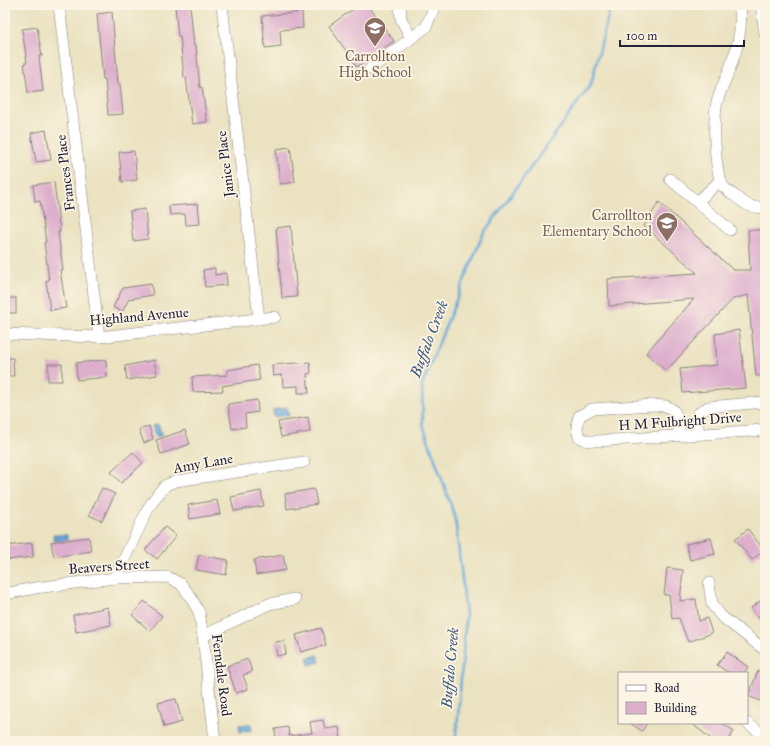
<svg xmlns="http://www.w3.org/2000/svg" width="770" height="746" viewBox="0 0 770 746" font-family="'IM FELL Great Primer',serif">
  <rect width="100%" height="100%" fill="#fcf5e5"/>
  <filter id="ink" filterUnits="userSpaceOnUse"><feTurbulence type="fractalNoise" baseFrequency=".025" numOctaves="2"/><feDisplacementMap in="SourceGraphic" scale="8" xChannelSelector="R" yChannelSelector="G"/><feConvolveMatrix kernelMatrix="1 2 1 2 8 2 1 2 1" color-interpolation-filters="sRGB"/></filter>
  <filter id="wash" filterUnits="userSpaceOnUse"><feTurbulence type="fractalNoise" baseFrequency=".012" numOctaves="4" result="noise"/><feDisplacementMap in="SourceGraphic" scale="16" xChannelSelector="R" yChannelSelector="G"/><feGaussianBlur stdDeviation="0.9" result="paint"/><feColorMatrix in="noise" values="0 0 0 0 0 0 0 0 0 0 0 0 0 0 0 0 0 1.4 0 .05"/><feComposite in="paint" operator="in"/></filter>
  <g filter="url(#wash)">
    <rect width="100%" height="100%" fill="#eae2c0"/>
    <!-- water -->
    <g fill="#65a9da" stroke="#44668a">
      <path d="M287,407L289,415L274,417L273,410Z"/>
      <path d="M158,424L162,435L156,437L152,426Z"/>
      <path d="M53,535H67V540L54,541Z"/>
      <path d="M318,655L320,662L309,665L307,658Z"/>
      <path d="M251,724L252,730L240,732L239,725Z"/>
    </g>
    <g fill="none" stroke-linecap="round" stroke-linejoin="round">
      <!-- stream -->
      <path stroke="#65a9da" stroke-width="2.5" d="M455,741L457,729L466,615L455,517L423,425L422,385L483,234L591,84L611,5"/>
    </g>
    <g id="blocks">
      <!-- building -->
      <g fill="#ddafcd">
        <path d="M190,5L194,46H196L200,88L202,87L207,122L192,124L186,77L184,78L180,36H178L175,6Z"/>
        <path d="M359,5H368L394,41L357,67L329,26Z"/>
        <path d="M112,12L118,84H120L123,114L108,115L105,79H103L97,14Z"/>
        <path d="M302,12L303,28L280,30L281,46L265,48L262,16Z"/>
        <path d="M37,27L42,56H39L43,91L28,93L24,63H27L22,29Z"/>
        <path d="M46,130L51,160L36,162L31,133Z"/>
        <path d="M290,147L295,182L280,184L276,149Z"/>
        <path d="M134,151L137,180L122,182L119,152Z"/>
        <path d="M54,182L60,232H58L63,270H60L66,308L50,310L46,281L49,280L44,243L46,242L40,201L35,202L33,185Z"/>
        <path d="M659,202L733,270H750L748,230H765V376H756L748,295L733,299L666,371L646,353L694,299L609,306L608,279L697,273L644,226Z"/>
        <path d="M198,204L200,224L186,225L185,214L170,215L169,206Z"/>
        <path d="M145,209L148,239L133,241L130,211Z"/>
        <path d="M291,226L297,297L282,298L276,228Z"/>
        <path d="M215,268V275L226,273L227,285L205,287L203,270Z"/>
        <path d="M151,284L153,295L129,299L122,312L113,307L123,288Z"/>
        <rect x="5" y="298" width="11" height="15"/>
        <path d="M739,330L746,388L683,393L680,369L717,365L715,334Z"/>
        <path d="M5,358H13L14,376H5Z"/>
        <path d="M106,360L107,377L77,380L76,363Z"/>
        <path d="M154,360L157,375L127,380L125,366Z"/>
        <path d="M310,362L311,373L307,374L309,393H298V386L283,387L282,375L273,376L272,365Z"/>
        <rect x="48" y="364" width="14" height="17"/>
        <path d="M257,365L260,380L222,386L223,391L193,392L192,377L228,375L227,370Z"/>
        <path d="M257,400L258,412L245,414L246,427L232,429L228,404Z"/>
        <path d="M308,417L310,432L281,437L278,422Z"/>
        <path d="M149,426L153,439L144,443L139,430Z"/>
        <path d="M185,430L190,444L161,454L156,440Z"/>
        <path d="M133,452L143,463L121,483L111,472Z"/>
        <path d="M102,488L115,494L102,521L89,515Z"/>
        <path d="M314,489L317,504L287,509L285,494Z"/>
        <path d="M261,491L264,506L234,511L231,497Z"/>
        <path d="M217,500L220,514L190,519L188,505Z"/>
        <path d="M165,527L176,536L157,559L145,550Z"/>
        <path d="M748,529L764,550L752,560L735,539Z"/>
        <path d="M89,537L91,551L54,557L51,542Z"/>
        <path d="M711,538L715,554L690,560L686,544Z"/>
        <path d="M32,543L33,557L7,560L5,546Z"/>
        <path d="M199,555L228,560L226,575L196,570Z"/>
        <path d="M283,555L286,570L256,575L254,560Z"/>
        <path d="M667,568L683,570L680,601L696,599L699,621L707,618L712,633L688,642L679,618L672,619L669,595H664Z"/>
        <path d="M765,597V626L751,608Z"/>
        <path d="M144,601L162,616L150,631L132,615Z"/>
        <path d="M108,607L111,625L76,632L73,615Z"/>
        <path d="M321,628L326,645L301,652L296,635Z"/>
        <path d="M284,641L286,654L277,656L275,642Z"/>
        <path d="M727,652L748,667L744,673H729L717,665Z"/>
        <path d="M248,659L252,672L243,675L248,689L236,693L227,666Z"/>
        <path d="M758,671L765,674V697L763,702L748,696Z"/>
        <path d="M176,699L182,722L164,727L158,703Z"/>
        <path d="M323,720L325,729L339,727L341,740L332,741H276L275,729L288,727L289,736L312,733L310,722Z"/>
        <path d="M630,723H647L642,731Z"/>
        <path d="M691,723H722L734,731L728,741H708L710,738Z"/>
      </g>
    </g>
  </g>
  <g filter="url(#ink)">
    <use href="#blocks" fill-opacity="0" stroke="#86827e" stroke-width="1"/>
    <g fill="none" stroke-linecap="round" stroke-linejoin="round">
      <!-- minor casing -->
      <g stroke="#86827e" stroke-width="12">
        <g id="minor">
          <path d="M59,5L99,337"/>
          <path d="M222,5L259,319"/>
          <path d="M400,5L401,19L411,38"/>
          <path d="M740,5C742,24 739,44 732,62C728,75 721,88 717,102C713,119 714,171 723,186C726,190 731,193 735,196C745,204 751,209 765,207"/>
          <path d="M761,5L765,34"/>
          <path d="M370,69L426,27L435,5"/>
          <path d="M670,179L730,230"/>
          <path d="M697,202L721,180"/>
          <path d="M5,334L99,337L275,317"/>
          <path d="M698,435V414L708,407L765,402"/>
          <path d="M680,436L677,416L673,410L666,406L652,405L592,409L579,416L577,428L579,437L588,441H597L765,430"/>
          <path d="M115,578L149,507L158,494L166,485L176,481L304,462"/>
          <path d="M709,583L712,604L721,616L765,650"/>
          <path d="M5,594L35,588L115,578L168,577L181,584L190,596L199,612L203,636L215,741"/>
          <path d="M203,636L269,604L295,599"/>
          <path d="M747,723L765,736"/>
        </g>
      </g>
      <!-- minor -->
      <use href="#minor" stroke="#fff" stroke-width="11"/>
    </g>
  </g>
  <!-- icons -->
  <defs>
    <g id="school-pin" transform="scale(1.15)"><path d="M0 17L-7.5 6A9.5 9.5 0 1 1 7.5 6Z" fill="#8d6e63" stroke="#fcf5e5"/><path d="M0-5L7-2L0 1L-7-2ZM-4 1L0 2.5L4 1V4Q0 6-4 4Z" fill="#fff"/></g>
  </defs>
  <g fill-rule="evenodd">
    <use href="#school-pin" x="375" y="28"/>
    <use href="#school-pin" x="667" y="223"/>
  </g>
  <g text-anchor="middle" stroke-width="3.5" stroke-linejoin="round" paint-order="stroke">
    <!-- education labels -->
    <g font-size="14" fill="#785e54" stroke="#fcf5e5">
      <text x="375" y="61">Carrollton<tspan x="375" dy="16">High School</tspan></text>
      <text x="652" y="220" text-anchor="end">Carrollton<tspan x="652" dy="16">Elementary School</tspan></text>
    </g>
    <!-- street labels -->
    <g font-size="14" fill="#22223b" stroke="#fcf5e5">
      <text transform="translate(225 164) rotate(-97)" y="5">Janice Place</text>
      <text transform="translate(65 173) rotate(-97)" y="5">Frances Place</text>
      <text transform="translate(139 316) rotate(-5)" y="5">Highland Avenue</text>
      <text transform="translate(680 421) rotate(-4)" y="5">H M Fulbright Drive</text>
      <text transform="translate(203 463) rotate(-10)" y="5">Amy Lane</text>
      <text transform="translate(109 566) rotate(-4)" y="5">Beavers Street</text>
      <text transform="translate(222 675) rotate(83)" y="5">Ferndale Road</text>
    </g>
    <!-- water labels -->
    <g font-size="15" font-style="italic" fill="#3d587b" stroke="#fcf5e5">
      <text transform="translate(429 339) rotate(-69)" y="5">Buffalo Creek</text>
      <text transform="translate(450 668) rotate(-85)" y="5">Buffalo Creek</text>
    </g>
  </g>
  <!-- margin -->
  <rect width="770" height="746" fill="none" stroke="#fcf5e5" stroke-width="20"/>
  <!-- legend -->
  <rect x="618" y="672" width="130" height="52" fill="#fcf5e5" stroke="#a5a1a1"/>
  <rect x="626" y="685" width="20" height="6" fill="#ffffff" stroke="#a5a1a1"/>
  <text x="654" y="692" font-size="12" fill="#22223b">Road</text>
  <rect x="626" y="702" width="20" height="12" fill="#ddafcd" stroke="#a5a1a1"/>
  <text x="654" y="712" font-size="12" fill="#22223b">Building</text>
  <!-- scale -->
  <path d="M620 40v6h124v-6" fill="none" stroke="#22223b" stroke-width="2"/>
  <text x="626" y="40" font-size="12" fill="#22223b" stroke="#fcf5e5" stroke-width="3" paint-order="stroke">100 m</text>
</svg>
